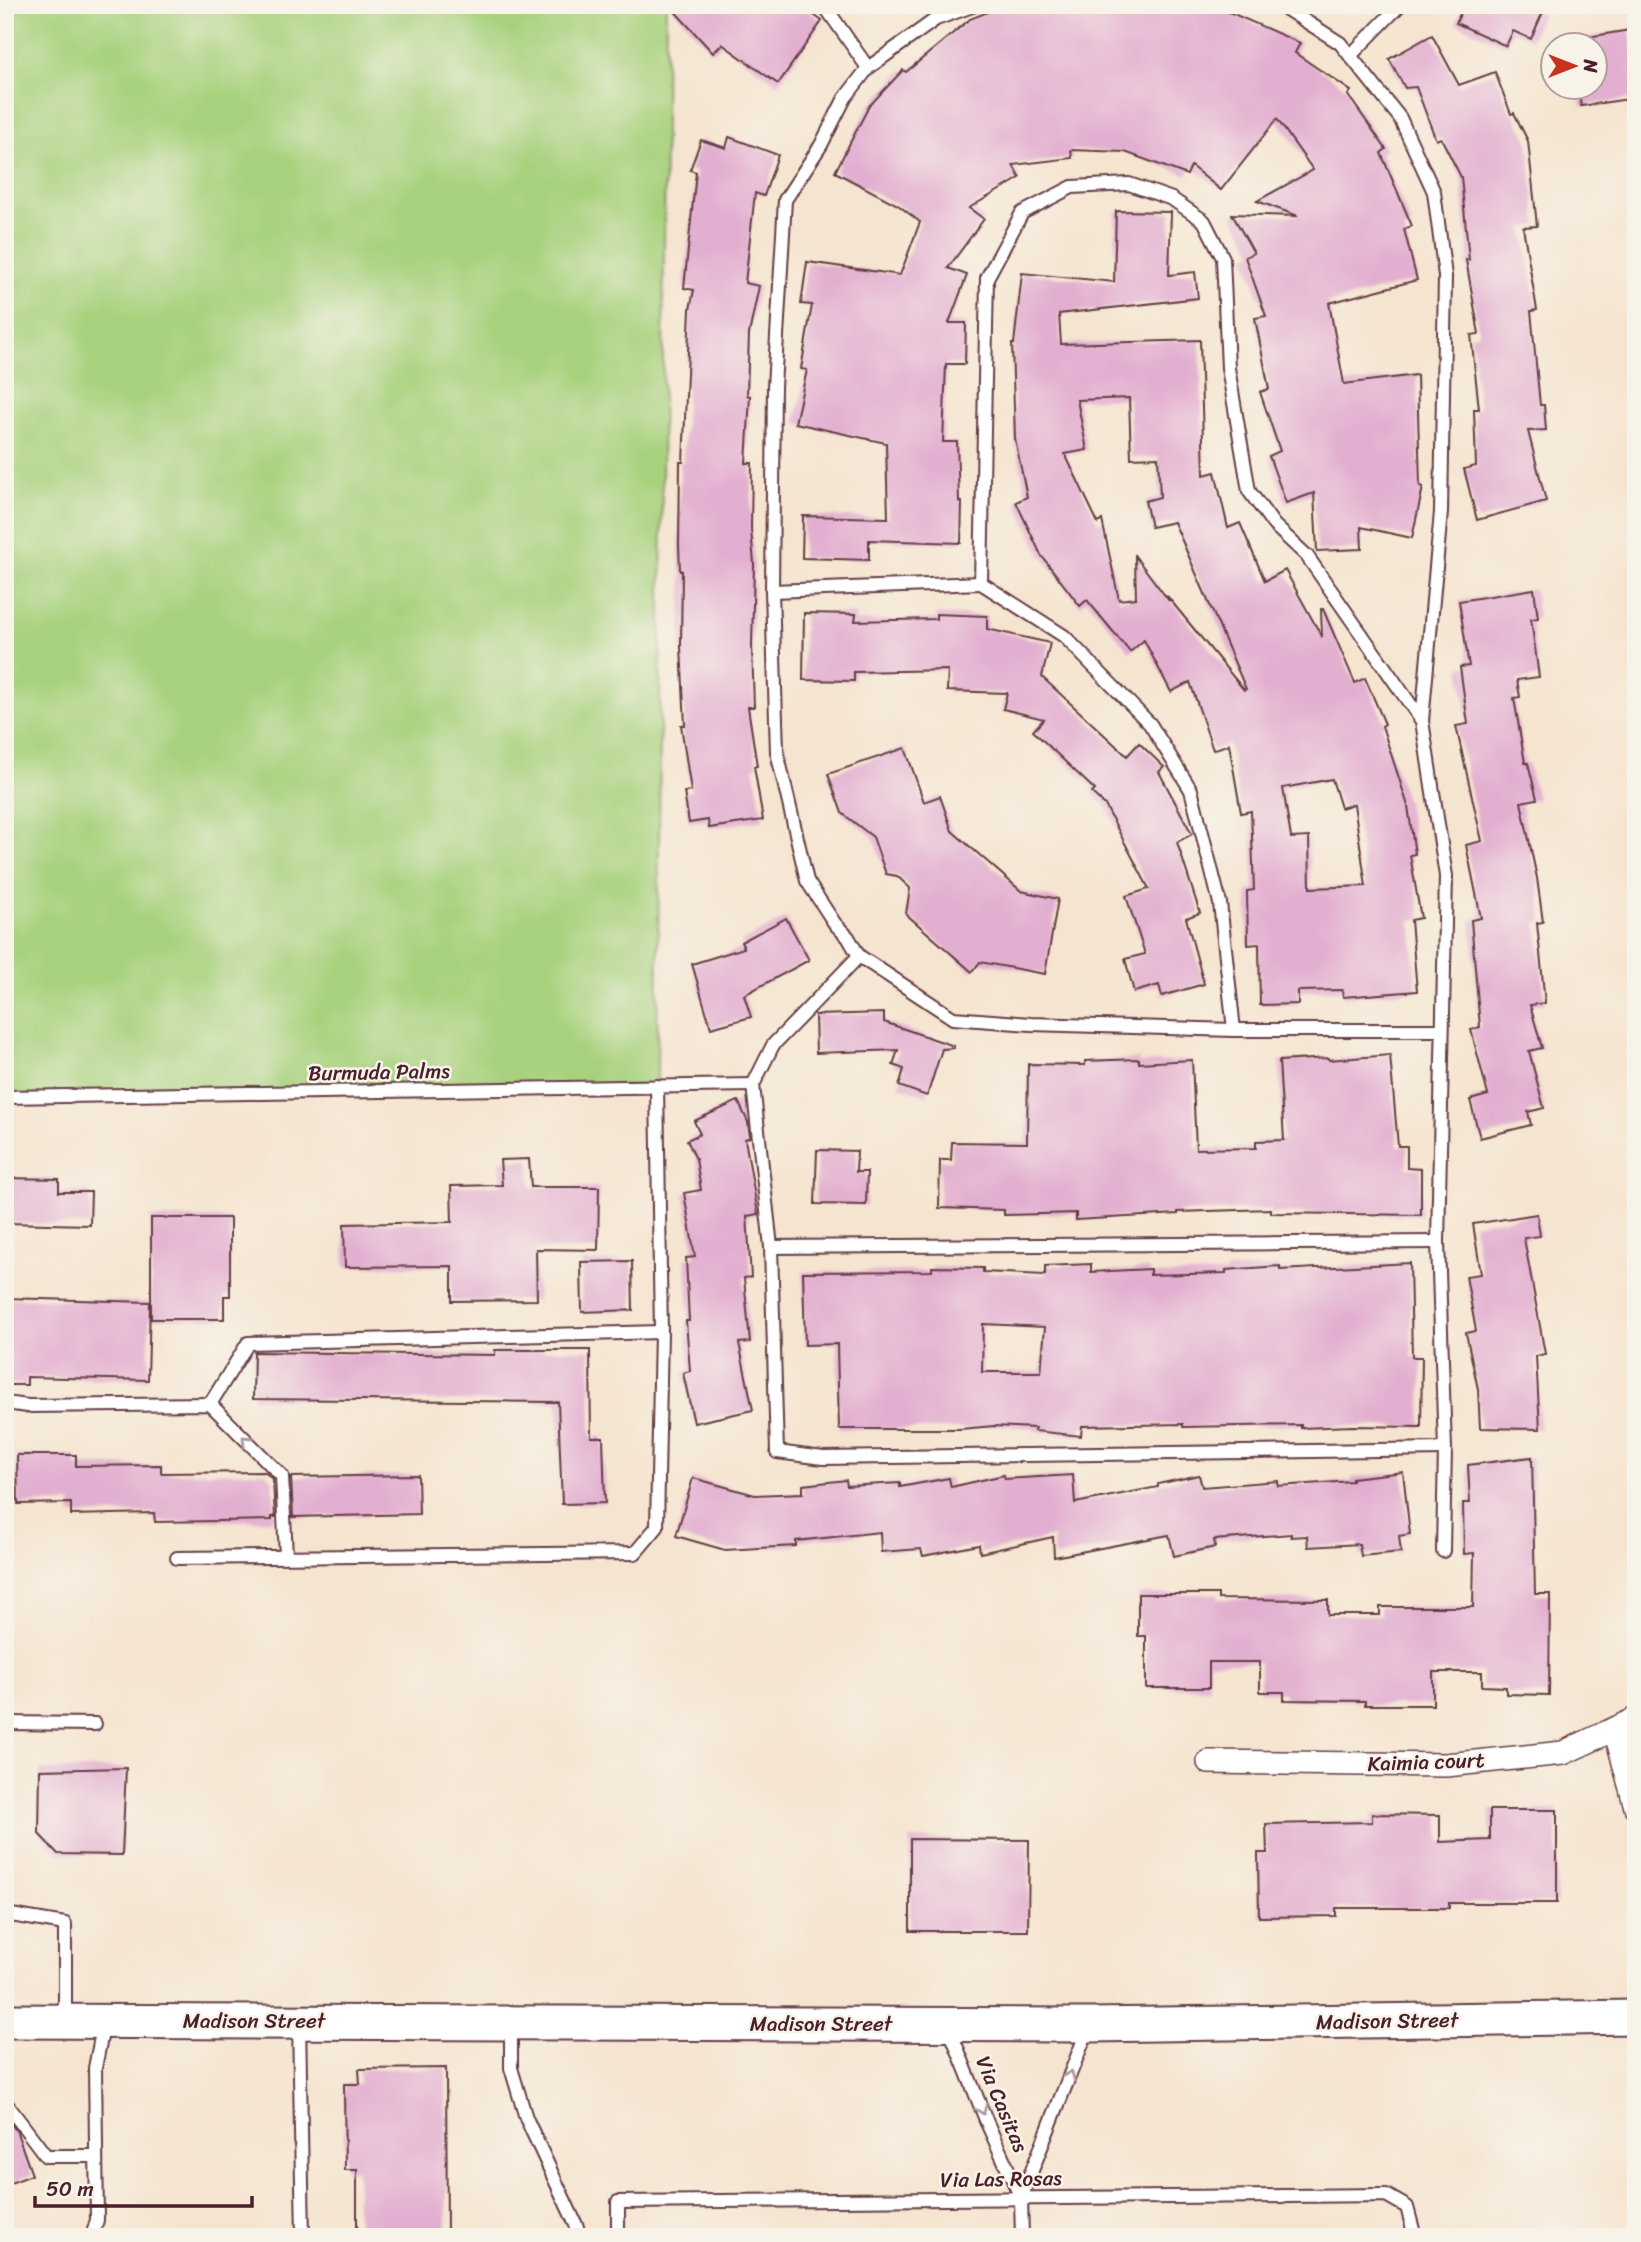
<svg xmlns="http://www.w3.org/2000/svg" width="1641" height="2242" viewBox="0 0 1641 2242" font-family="Sriracha,sans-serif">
  <rect width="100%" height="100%" fill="#f7f3e8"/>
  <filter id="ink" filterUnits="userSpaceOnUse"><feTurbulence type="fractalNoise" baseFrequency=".0143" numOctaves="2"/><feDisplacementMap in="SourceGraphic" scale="14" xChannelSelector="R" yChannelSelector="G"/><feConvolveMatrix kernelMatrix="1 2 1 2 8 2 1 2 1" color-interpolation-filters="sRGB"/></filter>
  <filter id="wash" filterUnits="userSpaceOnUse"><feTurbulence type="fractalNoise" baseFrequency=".00686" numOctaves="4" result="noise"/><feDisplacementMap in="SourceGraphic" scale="28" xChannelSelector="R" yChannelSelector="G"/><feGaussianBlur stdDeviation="1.57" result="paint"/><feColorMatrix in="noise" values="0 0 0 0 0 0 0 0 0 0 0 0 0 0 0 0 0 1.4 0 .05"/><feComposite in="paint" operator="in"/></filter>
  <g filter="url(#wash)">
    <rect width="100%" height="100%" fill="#f5e4cf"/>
    <!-- green -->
    <path fill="#a7d17d" stroke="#787854" stroke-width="2" d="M5,5H666L657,1086L5,1097Z"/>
    <g id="blocks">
      <!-- building -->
      <g fill="#e3afd0" fill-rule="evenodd">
        <path d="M669,5H800L822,21L778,84L722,44L713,53Z"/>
        <path d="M1005,5H1213L1300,43L1295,53L1351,91L1348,95L1386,149L1381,153L1412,226L1404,229L1417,280L1329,303L1344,384L1417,375L1420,486L1423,487L1412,538L1361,527L1362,549L1317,551L1314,493L1286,503L1269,456L1280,451L1260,392L1269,389L1255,318L1266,316L1245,257L1254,253L1232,214L1298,216L1257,201L1313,170L1277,119L1221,190L1191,166L1187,175L1125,152L1071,150L1072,158L1013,165L1020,178L969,208L984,219L948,268L967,275L949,323H966L965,364H946L943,442H957L959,502H962L961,543L869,540V560L802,558L803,516L888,518L886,443L795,423L807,370L801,369L812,305L801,304L807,262L900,275L920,222L898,205L835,172L869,106L903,70L906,72L970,19Z"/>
        <path d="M1464,5H1546L1531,39L1513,31L1506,46L1456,23Z"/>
        <path d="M1630,30L1636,69V98L1581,106L1578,88H1595V46H1571L1570,40Z"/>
        <path d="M1432,35L1459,85L1495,72L1511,114L1514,113L1528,141L1537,226L1523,227L1537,310L1531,311L1540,405H1544L1546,430L1528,431L1546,501L1477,520L1464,469L1476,466L1474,409H1479L1471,335L1479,334L1466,260H1469L1461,177L1441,138L1436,140L1416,87L1405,88L1389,59Z"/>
        <path d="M729,137L778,155L764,196L755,193L745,283L759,286L749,334L747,395L750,396L746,463H752L751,529L754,564L752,645L754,707H748L757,766H754L763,820L709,828L708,820L689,823L684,792L691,791L681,725H685L681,647L682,571H680L679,545L680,462H683L690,309L694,290L684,288L696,172L690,170L701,140L726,148Z"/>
        <path d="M1116,211L1171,212L1169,275L1195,272L1198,298L1059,314L1061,344L1200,340L1204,475L1215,472L1228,528L1240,523L1265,581L1285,570L1322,637L1321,609H1323L1355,683L1365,678L1385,724L1382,726L1408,806L1415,854L1410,855L1421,918L1411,920L1417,991L1343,997L1342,990L1298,991V1004L1260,1005L1259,944L1248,945L1247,891L1254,890L1251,811L1241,813L1229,744L1213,750L1190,682L1171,692L1144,640L1130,652L1087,600L1080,606L1041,555L1016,502L1027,497L1015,439L1012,344H1014L1022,273L1114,282ZM1129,398L1131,458L1158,457L1160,497L1145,501L1151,527L1174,522L1246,689L1244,690L1167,596L1169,601L1135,556L1136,598L1119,600L1102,520L1098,523L1065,454L1087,450L1077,400ZM1332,779L1341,808L1354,804L1366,886L1310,888L1309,837L1291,838L1283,788Z"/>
        <path d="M1534,589L1538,618L1531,619L1539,677L1517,680L1520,697L1514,698L1525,763H1528L1537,799L1521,802L1537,878L1543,922L1537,923L1545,1003L1530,1005L1542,1048L1529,1051L1544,1108L1528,1112L1531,1125L1480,1138L1470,1100L1488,1095L1471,1030L1480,1027L1471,920L1481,918L1466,845L1482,841L1456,726L1468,724L1460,667L1469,666L1459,601Z"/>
        <path d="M804,613L856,614L855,621L936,619V614L987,616V629L1050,643L1042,677L1127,756L1139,743L1164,767L1159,772L1192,834L1177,842L1200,913L1186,918L1204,984L1162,996L1159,985L1134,992L1125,959L1145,954L1126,896L1149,889L1105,805L1092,793L1095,790L1033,731L1044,719L1003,709L1007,693L947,691L948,670L854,672V681L803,680Z"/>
        <path d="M905,748L924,802L940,796L952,831L1021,891L1058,899L1045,974L980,962L972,972L906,914L910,888L897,876L886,874L873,837L842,813L828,774Z"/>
        <path d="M786,918L809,960L744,995L751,1017L711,1028L692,964L744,948L741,942Z"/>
        <path d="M884,1013V1022L954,1046V1048L942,1049L927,1096L899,1086L904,1069L893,1065L898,1050L816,1053L815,1015Z"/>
        <path d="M1390,1055L1398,1146H1407V1168L1421,1169V1215L1271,1213V1209L1178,1212V1214L1076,1220V1213L1004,1215V1210L939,1208L940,1160H951L952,1142L1027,1143L1028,1064L1085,1065V1061L1139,1059V1063L1192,1060L1196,1149L1256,1148V1141L1284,1140L1279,1061L1329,1058V1060Z"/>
        <path d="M738,1101L748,1122L750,1137L745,1139L758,1214L747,1216L751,1277L744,1278L750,1342L739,1343L753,1410L694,1423L683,1373L690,1371L686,1321H689L686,1258L695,1257L684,1193L701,1190L696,1159L687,1140L700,1134L694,1121Z"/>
        <path d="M817,1150L857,1151L856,1172H867L866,1205L815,1204Z"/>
        <path d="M529,1159L531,1187H599L598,1250L536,1249L537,1300L452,1301V1266L345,1267L344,1224L452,1222L451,1186L502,1185L500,1160Z"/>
        <path d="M5,1178L59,1179V1192H91L90,1225L5,1223Z"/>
        <path d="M1537,1214L1540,1236L1524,1238L1545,1354L1536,1356L1540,1429L1480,1428L1478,1389L1466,1333L1476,1331L1466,1276L1481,1274L1473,1224Z"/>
        <path d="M151,1218H230V1296H224V1319H151Z"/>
        <path d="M632,1261L633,1310L582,1312L581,1262Z"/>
        <path d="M1410,1263L1412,1357H1422L1421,1427L1353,1426L1301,1428V1425L1183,1427V1424L1082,1426L1081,1436L1034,1431L1035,1428L994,1426L960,1429H839L837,1344L805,1345L803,1272L932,1271V1267L983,1268V1272L1045,1275V1266L1091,1264V1272L1150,1269V1275L1226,1273V1270L1280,1266V1270ZM983,1324L1045,1327L1041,1372H982Z"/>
        <path d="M5,1298L150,1302L148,1380L27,1377V1385H5Z"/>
        <path d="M495,1350H590L591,1437H603L605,1503L562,1504L558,1402L253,1399L254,1352L495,1355Z"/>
        <path d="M17,1455H76V1466L161,1465V1473L265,1472L273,1480L275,1517H272V1520L155,1522L154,1513L71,1515V1503L18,1504Z"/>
        <path d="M1532,1457L1535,1594H1550L1549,1695L1506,1694V1687L1482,1686V1672H1433V1705H1365V1701L1284,1700V1692H1260V1662H1209V1688H1146V1636H1138V1594H1218V1599L1328,1600V1615H1380V1607H1473L1474,1553L1464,1554L1463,1503H1470L1468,1465Z"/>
        <path d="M1403,1472L1410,1534L1399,1536L1401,1552L1361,1556L1359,1544L1308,1547L1307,1536L1291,1537V1534L1214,1540L1215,1547L1174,1556L1169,1535L1054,1557L1053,1537L980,1553L979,1545L923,1556L921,1549L881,1552L880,1532L796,1541V1546L725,1550L676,1536L693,1478L755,1495L803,1493V1485L846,1480L847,1486L900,1483V1487L949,1478L951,1487L1004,1475L1005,1479L1073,1475L1075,1503L1158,1487V1484L1199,1475L1202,1487L1278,1481V1486L1352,1481V1478Z"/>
        <path d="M418,1475L419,1514L293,1517L291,1477Z"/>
        <path d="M126,1768L122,1855L58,1854L39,1834L40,1770Z"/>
        <path d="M1490,1810H1557V1903H1449V1908H1336V1916L1259,1917L1258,1853H1267L1266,1824L1372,1822V1814L1440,1815V1842L1490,1840Z"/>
        <path d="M910,1839L1029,1840L1028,1931H910Z"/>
        <path d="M446,2068L447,2237H357V2170H345L344,2084H360L359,2069Z"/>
        <path d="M5,2117L16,2130L32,2175L5,2185Z"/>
      </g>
    </g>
  </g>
  <g filter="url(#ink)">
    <use href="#blocks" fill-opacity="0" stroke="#643d44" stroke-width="2"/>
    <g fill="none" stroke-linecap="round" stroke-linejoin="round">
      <!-- service casing -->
      <g stroke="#643d44" stroke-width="16">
        <g id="service">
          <path d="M824,5L868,68"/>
          <path d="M975,5L936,19L868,68L845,98L821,145L785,200L774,387L772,591L777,752L807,881L835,924L848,937L859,956L953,1018L1031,1024L1234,1030H1441"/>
          <path d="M1280,5L1340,43L1400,118L1434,192L1445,276L1441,512L1422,721"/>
          <path d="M1350,56L1400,5"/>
          <path d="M772,591L981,583"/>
          <path d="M859,956L773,1045L753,1085L771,1247L777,1452L823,1458L1445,1449"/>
          <path d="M1234,1030L1220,903L1191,790L1150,724L1064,636L981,583L987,278L1022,213L1072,187L1129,184L1172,199L1204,221L1223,258L1228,368L1249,491L1274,525L1307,556L1422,721L1446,876L1438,1242L1445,1449L1443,1551"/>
          <path d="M5,1097L753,1085"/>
          <path d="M771,1247L1438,1242"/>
          <path d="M5,1403L28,1406L210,1404L282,1476L286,1556"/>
          <path d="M210,1404L248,1343L661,1332"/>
          <path d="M177,1558L635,1553L657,1527L661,1332L657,1086"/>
          <path d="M5,1723L95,1724"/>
          <path d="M5,1914L65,1924V2020"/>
          <path d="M299,2022L303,2237"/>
          <path d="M511,2023V2068L526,2118L577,2227V2237"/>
          <path d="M949,2028L988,2125L1021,2198L1088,2029"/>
          <path d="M5,2102L46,2156H96"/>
          <path d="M1021,2198L1022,2237"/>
          <path d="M92,2237L97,2220L95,2068L104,2022"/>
          <path d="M618,2237V2202L1386,2195L1407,2207L1415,2237"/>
        </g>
      </g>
      <!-- minor casing -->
      <g stroke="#643d44" stroke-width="26">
        <g id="minor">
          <path d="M1615,1729L1636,1807"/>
          <path d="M1209,1762L1446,1765L1563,1753L1636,1719"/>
        </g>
      </g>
      <!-- secondary casing -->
      <g stroke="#643d44" stroke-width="37">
        <path id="secondary" d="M5,2021L1090,2025L1636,2017"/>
      </g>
      <!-- service -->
      <use href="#service" stroke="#fff" stroke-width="12"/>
      <!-- minor -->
      <use href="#minor" stroke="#fff" stroke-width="23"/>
      <!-- secondary -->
      <use href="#secondary" stroke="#fff" stroke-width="33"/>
    </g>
    <!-- one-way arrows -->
    <defs><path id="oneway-chevron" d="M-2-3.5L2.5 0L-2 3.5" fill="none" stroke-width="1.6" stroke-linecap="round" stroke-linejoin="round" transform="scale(1.75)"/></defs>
    <g stroke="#ae9aa0">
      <use href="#oneway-chevron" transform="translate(246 1440) rotate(-135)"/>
      <use href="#oneway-chevron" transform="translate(1070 2075) rotate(-68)"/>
      <use href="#oneway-chevron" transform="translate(982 2110) rotate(68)"/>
    </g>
  </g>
  <g text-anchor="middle" stroke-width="5" stroke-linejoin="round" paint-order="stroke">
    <!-- street labels -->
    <g font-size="21" fill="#4a1f2b" stroke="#f7f3e8">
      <text transform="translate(379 1072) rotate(-1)" y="7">Burmuda Palms</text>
      <text transform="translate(1426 1762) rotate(-2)" y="7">Kaimia court</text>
      <text x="254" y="2028">Madison Street</text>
      <text transform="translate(1387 2021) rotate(-1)" y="7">Madison Street</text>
      <text x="821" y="2031">Madison Street</text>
      <text transform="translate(1002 2104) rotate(67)" y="7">Via Casitas</text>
      <text transform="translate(1001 2179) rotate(-1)" y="7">Via Las Rosas</text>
    </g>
  </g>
  <!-- margin -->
  <rect width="1641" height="2242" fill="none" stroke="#f7f3e8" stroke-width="28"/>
  <!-- north arrow -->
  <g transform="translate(1574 66) rotate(90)"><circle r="33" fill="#f7f3e8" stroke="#b29e9c" stroke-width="2"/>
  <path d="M0-5L12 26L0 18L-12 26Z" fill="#c8321e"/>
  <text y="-10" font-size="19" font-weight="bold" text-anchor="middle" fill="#4a1f2b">N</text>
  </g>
  <!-- scale -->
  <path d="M35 2196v10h217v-10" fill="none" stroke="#4a1f2b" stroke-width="3.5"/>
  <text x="46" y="2196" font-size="21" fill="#4a1f2b" stroke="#f7f3e8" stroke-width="5" paint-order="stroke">50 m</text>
</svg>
